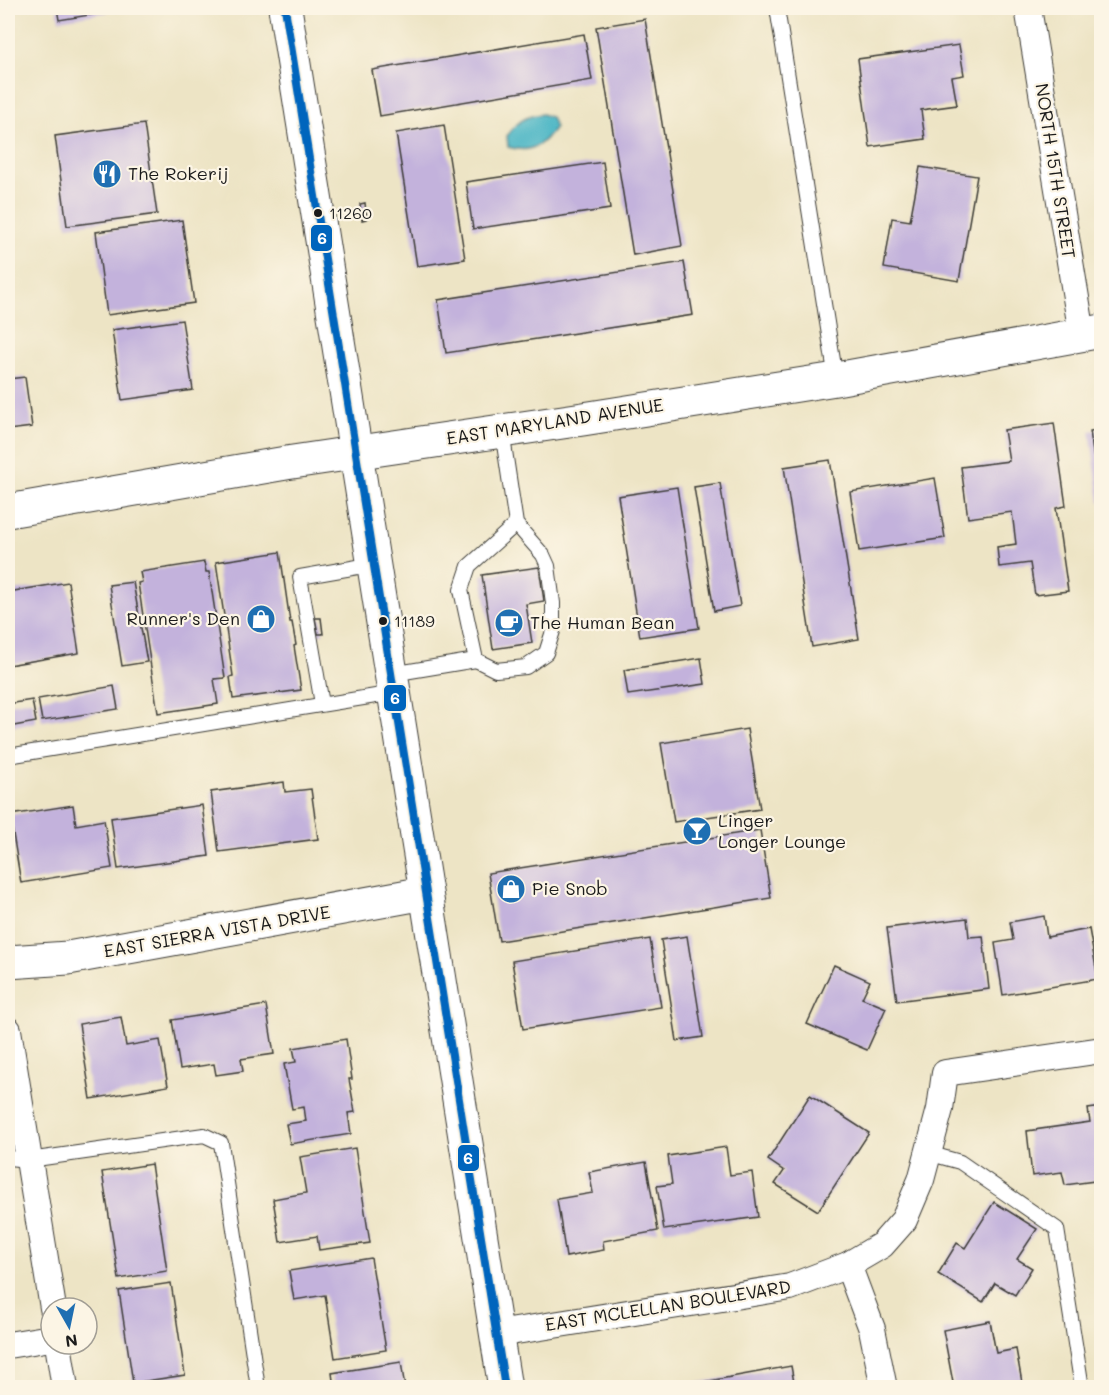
<svg xmlns="http://www.w3.org/2000/svg" width="1109" height="1395" viewBox="0 0 1109 1395" font-family="Mali,sans-serif">
  <rect width="100%" height="100%" fill="#fcf5e5"/>
  <filter id="ink" filterUnits="userSpaceOnUse"><feTurbulence type="fractalNoise" baseFrequency=".0167" numOctaves="2"/><feDisplacementMap in="SourceGraphic" scale="12" xChannelSelector="R" yChannelSelector="G"/><feConvolveMatrix kernelMatrix="1 2 1 2 8 2 1 2 1" color-interpolation-filters="sRGB"/></filter>
  <filter id="wash" filterUnits="userSpaceOnUse"><feTurbulence type="fractalNoise" baseFrequency=".008" numOctaves="4" result="noise"/><feDisplacementMap in="SourceGraphic" scale="24" xChannelSelector="R" yChannelSelector="G"/><feGaussianBlur stdDeviation="1.35" result="paint"/><feColorMatrix in="noise" values="0 0 0 0 0 0 0 0 0 0 0 0 0 0 0 0 0 1.4 0 .05"/><feComposite in="paint" operator="in"/></filter>
  <g filter="url(#wash)">
    <rect width="100%" height="100%" fill="#ede4c5"/>
    <!-- water -->
    <path fill="#49b5c5" stroke="#326870" stroke-width="1.5" d="M542,114L551,117L555,127C542,146 531,154 508,147L507,136C517,122 524,116 542,114Z"/>
    <g id="blocks">
      <!-- building -->
      <g fill="#c3b2dc">
        <path d="M57,8H107L108,12L59,20Z"/>
        <path d="M645,19L682,246L633,255L596,27Z"/>
        <path d="M584,34L592,80L380,116L372,70Z"/>
        <path d="M959,45L964,75L952,77L957,105L921,110L925,139L870,147L858,59Z"/>
        <path d="M144,124L157,214L67,226L55,136Z"/>
        <path d="M444,125L465,259L417,266L396,133Z"/>
        <path d="M603,162L610,209L473,229L466,182Z"/>
        <path d="M920,167L977,176L959,281L884,268L892,218L910,221Z"/>
        <path d="M365,203L367,219L362,220L360,204Z"/>
        <path d="M182,220L194,303L107,315L96,232Z"/>
        <path d="M684,262L693,315L446,353L438,300Z"/>
        <path d="M182,320L193,390L122,400L112,330Z"/>
        <path d="M25,377L32,427L8,430V379Z"/>
        <path d="M1054,423L1066,506L1056,508L1068,591L1035,595L1030,563L999,567L997,547L1016,544L1012,512L968,518L961,467L1009,461L1004,430Z"/>
        <path d="M1102,429V501L1100,502L1090,431Z"/>
        <path d="M830,460L859,639L812,647L784,467Z"/>
        <path d="M935,478L945,538L859,551L850,492Z"/>
        <path d="M720,483L740,606L714,611L694,487Z"/>
        <path d="M677,487L699,628L640,637L618,496Z"/>
        <path d="M280,552L290,622H292L296,645L294,646L301,690L233,699L230,677L233,676L216,562Z"/>
        <path d="M204,562L206,572H209L225,678L214,679L218,704L158,713L138,583L142,582L140,572Z"/>
        <path d="M539,567L544,601L526,604L532,643L493,649L482,575Z"/>
        <path d="M68,582L79,653L8,665V592Z"/>
        <path d="M133,582L147,662L122,666L109,585Z"/>
        <path d="M315,618H321L323,634H318Z"/>
        <path d="M701,658L705,684L628,695L624,670Z"/>
        <path d="M114,686L118,709L42,721L38,699Z"/>
        <path d="M32,700L36,722L8,727V704Z"/>
        <path d="M747,729L760,809L674,822L661,743Z"/>
        <path d="M284,782L285,792L311,789L318,839L219,852L211,792Z"/>
        <path d="M73,805L76,825L104,820L112,868L21,883L10,815Z"/>
        <path d="M202,805L209,856L118,869L111,818Z"/>
        <path d="M760,830L771,898L499,941L488,873Z"/>
        <path d="M1044,916L1047,937L1089,929L1098,979L1003,995L995,943L1013,940L1010,922Z"/>
        <path d="M967,918L969,937L983,936L989,989L897,1001L887,928Z"/>
        <path d="M687,936L703,1037L677,1041L661,940Z"/>
        <path d="M650,939L661,1007L523,1029L512,961Z"/>
        <path d="M834,965L870,981L862,998L886,1008L867,1050L807,1024Z"/>
        <path d="M266,1005L274,1054L241,1059L243,1071L216,1075L214,1064L180,1069L172,1020Z"/>
        <path d="M121,1017L126,1046L160,1040L168,1086L91,1099L79,1024Z"/>
        <path d="M346,1039L352,1079H349L355,1112L348,1113L351,1134L290,1144L286,1124L306,1121L304,1107L292,1109L284,1064L296,1062L293,1048Z"/>
        <path d="M810,1095L869,1133L818,1211L775,1184L784,1171L768,1160Z"/>
        <path d="M1102,1107V1180L1065,1185L1062,1172L1032,1176L1027,1131L1090,1122L1088,1109Z"/>
        <path d="M726,1147L730,1175L752,1172L758,1217L664,1230L657,1186L672,1184L668,1156Z"/>
        <path d="M355,1148L370,1243L319,1250L317,1236L280,1242L273,1199L306,1193L300,1157Z"/>
        <path d="M646,1162L658,1231L603,1241L604,1250L566,1257L557,1199L593,1193L589,1172Z"/>
        <path d="M151,1164L167,1271L119,1279L102,1172Z"/>
        <path d="M994,1202L1037,1229L1017,1259L1032,1268L1015,1295L995,1283L983,1302L938,1274L957,1243L965,1248Z"/>
        <path d="M371,1258L386,1350L335,1358L325,1295L294,1300L289,1271Z"/>
        <path d="M171,1283L185,1375L133,1383L119,1291Z"/>
        <path d="M990,1321L996,1353L1016,1349L1023,1388H954L943,1330Z"/>
        <path d="M401,1362L405,1388H334L332,1373Z"/>
        <path d="M791,1366L795,1388H687V1385Z"/>
      </g>
    </g>
  </g>
  <g filter="url(#ink)">
    <use href="#blocks" fill-opacity="0" stroke="#3b3a35" stroke-width="1.5"/>
    <g fill="none" stroke-linecap="round" stroke-linejoin="round">
      <!-- lane casing -->
      <g stroke="#3b3a35" stroke-width="16">
        <g id="lane">
          <path d="M777,8L836,379"/>
          <path d="M502,431L516,524L543,555L548,566L553,603V631L546,653L526,667L496,670L476,660L461,590L469,566L516,524"/>
          <path d="M392,674L476,660"/>
          <path d="M322,704L300,577L375,564"/>
          <path d="M8,756L394,693"/>
          <path d="M928,1153L960,1162L1057,1229L1082,1388"/>
          <path d="M8,1158L29,1160L204,1135L221,1143L258,1388"/>
        </g>
      </g>
      <!-- street casing -->
      <g stroke="#3b3a35" stroke-width="28">
        <g id="street">
          <path d="M1028,8L1082,334"/>
          <path d="M8,1030L53,1308"/>
          <path d="M848,1265L872,1329L884,1388"/>
          <path d="M497,1334L790,1287L848,1265L882,1245L904,1220L921,1180L940,1109L945,1073L1102,1050"/>
          <path d="M58,1344L65,1388"/>
          <path d="M8,1345L51,1338"/>
        </g>
      </g>
      <!-- secondary casing -->
      <g stroke="#3b3a35" stroke-width="35">
        <g id="secondary">
          <path d="M285,8L505,1388"/>
          <path d="M8,511L286,463L583,419L836,379L1102,331"/>
          <path d="M8,962L68,958L425,893"/>
        </g>
      </g>
      <!-- lane -->
      <use href="#lane" stroke="#fff" stroke-width="14"/>
      <!-- street -->
      <use href="#street" stroke="#fff" stroke-width="26"/>
      <!-- secondary -->
      <use href="#secondary" stroke="#fff" stroke-width="33"/>
      <!-- bus-1 casing -->
      <g stroke="#fcf5e5" stroke-width="12">
        <path id="bus-1" d="M285,8L505,1388"/>
      </g>
      <!-- bus-1 -->
      <use href="#bus-1" stroke="#0065bd" stroke-width="8"/>
    </g>
  </g>
  <!-- icons -->
  <defs>
    <g id="restaurant-disc" transform="scale(1.5)"><circle r="9.5" fill="#1f6fb2" stroke="#fcf5e5"/><path d="M-5-6h1v4h1v-4h1v4h1v-4h1v5L-1.5 .5V6h-2V.5L-5-1ZM5-6V6H3V1.5H1.5Q1.5-4 5-6Z" fill="#fff"/></g>
    <g id="shop-disc" transform="scale(1.5)"><circle r="9.5" fill="#1f6fb2" stroke="#fcf5e5"/><path d="M-5-2.5h2.3a2.7 3.5 0 0 1 5.4 0H5L5.5 6h-11ZM-1.5-2.5h3a1.5 2.3 0 0 0-3 0Z" fill="#fff"/></g>
    <g id="cafe-disc" transform="scale(1.5)"><circle r="9.5" fill="#1f6fb2" stroke="#fcf5e5"/><path d="M-5.5-4.5H6V0H3Q3 3.5 0 3.5H-2.5Q-5.5 3.5-5.5 0ZM3-3.2v2h1.7v-2ZM-6 4.5H4V6H-6Z" fill="#fff"/></g>
    <g id="bar-disc" transform="scale(1.5)"><circle r="9.5" fill="#1f6fb2" stroke="#fcf5e5"/><path d="M-6-5H6L.8 .8V4.5H3.5V6h-7V4.5H-.8V.8Z" fill="#fff"/></g>
  </defs>
  <g fill-rule="evenodd">
    <use href="#restaurant-disc" x="107" y="174"/>
    <use href="#shop-disc" x="261" y="619"/>
    <use href="#cafe-disc" x="509" y="623"/>
    <use href="#bar-disc" x="697" y="831"/>
    <use href="#shop-disc" x="511" y="889"/>
  </g>
  <!-- markers -->
  <g fill="#1c1c1c" stroke="#fcf5e5" stroke-width="2">
    <circle cx="318" cy="213" r="5"/>
    <circle cx="383" cy="621" r="5"/>
  </g>
  <g text-anchor="middle" stroke-width="4.5" stroke-linejoin="round" paint-order="stroke">
    <!-- bus labels -->
    <g font-size="16" fill="#1c1c1c" stroke="#fcf5e5" text-anchor="start">
      <text x="329" y="219">11260</text>
      <text x="394" y="627">11189</text>
    </g>
    <!-- street labels -->
    <g font-size="18" fill="#1c1c1c" stroke="#fcf5e5">
      <text transform="translate(1055 171) rotate(81)" y="6">NORTH 15TH STREET</text>
      <text transform="translate(555 422) rotate(-9)" y="6">EAST MARYLAND AVENUE</text>
      <text transform="translate(217 932) rotate(-10)" y="6">EAST SIERRA VISTA DRIVE</text>
      <text transform="translate(668 1306) rotate(-9)" y="6">EAST MCLELLAN BOULEVARD</text>
    </g>
    <!-- poi labels -->
    <g font-size="18" fill="#1c1c1c" stroke="#fcf5e5" text-anchor="start">
      <text x="128" y="180">The Rokerij</text>
      <text x="240" y="625" text-anchor="end">Runner's Den</text>
      <text x="530" y="629">The Human Bean</text>
      <text x="718" y="827">Linger<tspan x="718" dy="21">Longer Lounge</tspan></text>
      <text x="532" y="895">Pie Snob</text>
    </g>
  </g>
  <g stroke="#fcf5e5" stroke-width="2">
    <rect x="310" y="224" width="23" height="28" rx="6" fill="#0065bd"/>
    <rect x="383" y="684" width="24" height="28" rx="6" fill="#0065bd"/>
    <rect x="457" y="1144" width="23" height="28" rx="6" fill="#0065bd"/>
  </g>
  <g font-size="16" text-anchor="middle" font-weight="bold" fill="#fff">
    <text x="322" y="244">6</text>
    <text x="395" y="704">6</text>
    <text x="468" y="1164">6</text>
  </g>
  <!-- margin -->
  <rect width="1109" height="1395" fill="none" stroke="#fcf5e5" stroke-width="30"/>
  <!-- north arrow -->
  <g transform="translate(69 1326) rotate(171)"><circle r="28" fill="#fcf5e5" stroke="#a29e95" stroke-width="1.5"/>
  <path d="M0-4.5L10 22L0 15L-10 22Z" fill="#1f6fb2"/>
  <text y="-9" font-size="16" font-weight="bold" text-anchor="middle" fill="#1c1c1c">N</text>
  </g>
</svg>
